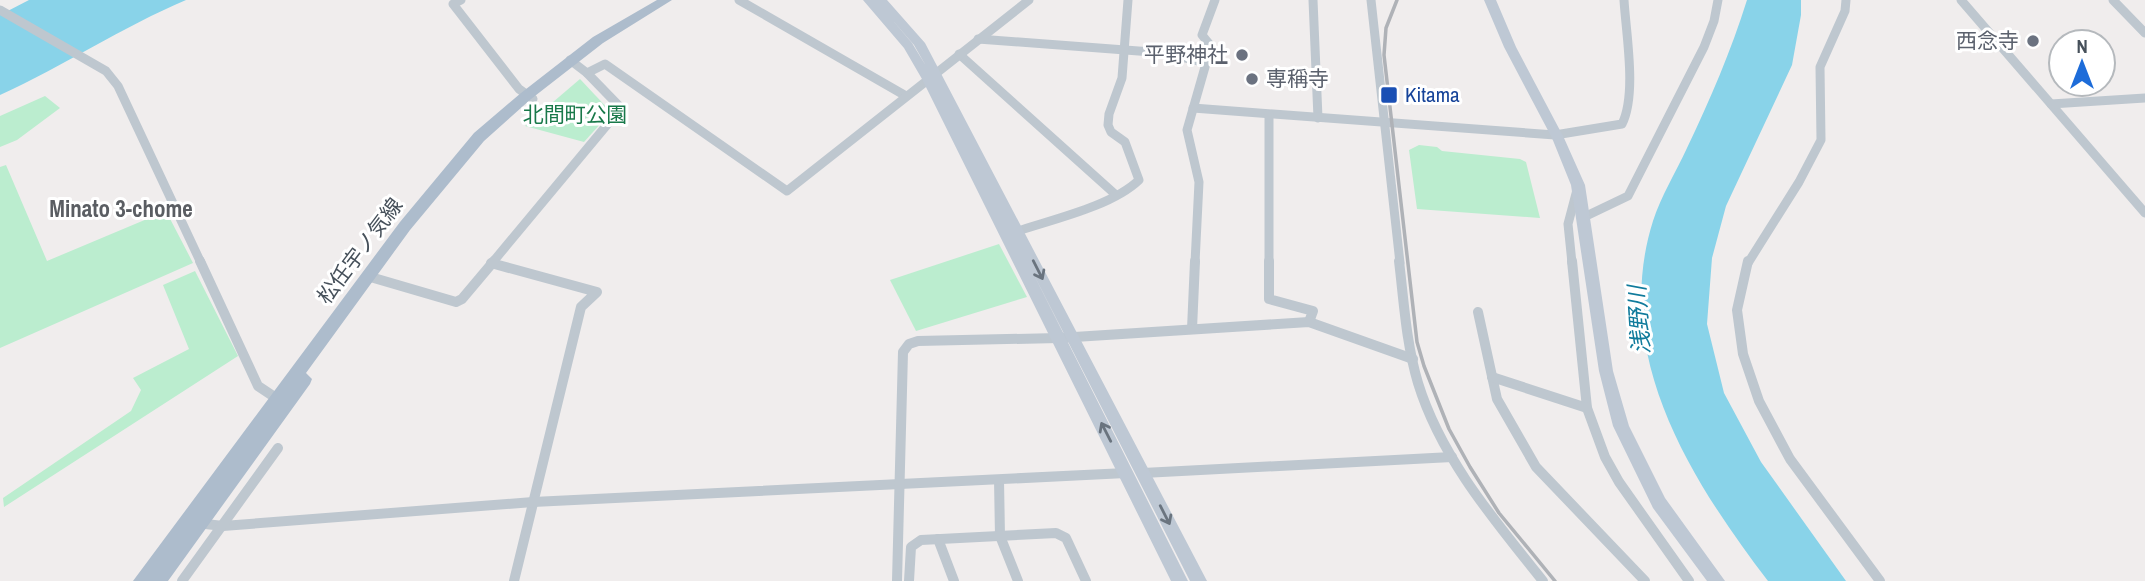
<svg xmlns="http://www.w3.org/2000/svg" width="2145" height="581" viewBox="0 0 2145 581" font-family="'Archivo Narrow','Noto Sans JP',sans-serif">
  <rect width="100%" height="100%" fill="#f0eded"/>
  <!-- green -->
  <g fill="#bbedcf">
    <path d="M580,79L611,112L584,142L525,126Z"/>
    <path d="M45,96L60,108L17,140L0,147V116Z"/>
    <path d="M1419,145L1437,147L1442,151L1520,159L1526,162L1540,218L1417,209L1409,150Z"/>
    <path d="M6,165L47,261L166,211L193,263L0,348V167Z"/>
    <path d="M999,244L1027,297L916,331L890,280Z"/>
    <path d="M195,271L238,356L4,507L3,498L131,411L141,390L133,378L189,349L163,285Z"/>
  </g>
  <!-- water -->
  <g fill="#89d3e9">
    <path d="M29,0H186C122,27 64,66 0,95V15Z"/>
    <path d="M1747,0H1801V15L1792,65L1726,206L1712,258L1707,324L1724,393L1761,462L1846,581H1768C1690,479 1611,354 1653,221C1661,196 1676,172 1687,148C1710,100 1731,51 1747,0Z"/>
  </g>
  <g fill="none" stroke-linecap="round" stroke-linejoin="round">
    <!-- street-far1 -->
    <g stroke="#bec7cf" stroke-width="9">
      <path d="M461,0L453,4L519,89L533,99"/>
      <path d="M739,0L906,96"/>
      <path d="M1313,0L1318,118"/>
      <path d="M1371,0L1400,263"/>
      <path d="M1961,0L2145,213"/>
      <path d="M2113,0L2145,33"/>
      <path d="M0,10L106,71L118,86L201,263"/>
      <path d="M978,39L1165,53L1207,63"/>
      <path d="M959,54L1116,195"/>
      <path d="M587,73L605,64L787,191L1029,0"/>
      <path d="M2051,104L2145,98"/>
      <path d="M1193,108L1555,135L1622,124C1637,94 1626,34 1624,0"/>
      <path d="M1269,115V263"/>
      <path d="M1582,218L1628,196L1704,47L1714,21L1718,0"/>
      <path d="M1018,231C1054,219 1112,206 1139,180L1125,142L1111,132L1108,125L1109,114L1122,78L1128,0"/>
      <path d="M492,263L621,108L587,73L570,60"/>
      <path d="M1195,263L1199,182L1187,130L1211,46L1202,35L1215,0"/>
      <path d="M1572,263L1568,224L1577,190"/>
      <path d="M1748,263L1799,182L1821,140L1820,67L1845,11L1846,0"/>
    </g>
    <!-- street -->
    <g stroke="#bec7cf" stroke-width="10">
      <path d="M200,261L258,386L282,402"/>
      <path d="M1269,261V299L1313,311L1309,322"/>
      <path d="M1399,261C1404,302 1406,343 1418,383C1441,458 1495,521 1543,581"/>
      <path d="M1572,261L1587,408L1605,457L1619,482L1689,581"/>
      <path d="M1748,261L1737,310L1743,354L1759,401L1790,459L1880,581"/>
      <path d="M491,263L597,292L581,307L514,581"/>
      <path d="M367,276L456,302L462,299L494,261"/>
      <path d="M1478,312L1497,399L1536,467L1645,581"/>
      <path d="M1192,329L1195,261"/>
      <path d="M1492,377L1587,408"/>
      <path d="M1143,473L1452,457"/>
      <path d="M999,480L1000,536L1018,581"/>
      <path d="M197,523L223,526L533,502L1126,473"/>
      <path d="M938,539L954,581"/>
      <path d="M182,581L278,448"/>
      <path d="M897,581L903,352L909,344L918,341L1059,338L1309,322L1413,359"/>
      <path d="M909,581L911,547L921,540L1056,533L1066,538L1086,581"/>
    </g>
    <!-- secondary -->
    <g fill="#bec8d4" fill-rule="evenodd">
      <path d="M863,0H887L925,43L1207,581H1190L1031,269L1188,581H1171L922,79L904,48ZM889,16L914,45L926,66L912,43Z"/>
      <path d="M1484,0H1496L1516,47L1564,138L1585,185L1613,371L1629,426L1665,498L1725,581H1707L1653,508L1613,426L1599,371L1571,185L1552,138L1504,47Z"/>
    </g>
    <!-- primary -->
    <path fill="#adbccc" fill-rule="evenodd" d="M657,0H672L603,43L531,99L484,141L410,230L306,373L312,379L310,384L168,581H133L400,222L474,133L521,93L593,37Z"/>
    <!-- rail -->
    <path stroke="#afb2b7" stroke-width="3.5" d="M1397,0L1386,28L1384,55L1417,342L1424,366L1449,429L1470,467L1499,513L1555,581"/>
  </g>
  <!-- one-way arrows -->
  <defs><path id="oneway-shaft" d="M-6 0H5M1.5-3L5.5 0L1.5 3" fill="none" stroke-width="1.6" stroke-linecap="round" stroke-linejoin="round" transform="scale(1.75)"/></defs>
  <g stroke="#6a747f">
    <use href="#oneway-shaft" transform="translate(1038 270) rotate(63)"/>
    <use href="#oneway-shaft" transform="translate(1106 432) rotate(-117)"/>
    <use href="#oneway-shaft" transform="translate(1165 515) rotate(63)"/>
  </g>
  <!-- markers -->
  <g fill="#6b7280" stroke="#fff" stroke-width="2.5">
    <circle cx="2033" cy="41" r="7"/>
    <circle cx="1242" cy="55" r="7"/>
    <circle cx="1252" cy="79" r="7"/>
  </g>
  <rect fill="#1a4fb4" stroke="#fff" stroke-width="2.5" x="1380" y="86" width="18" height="18" rx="3.5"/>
  <g text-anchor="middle" stroke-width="6" stroke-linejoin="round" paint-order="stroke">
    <!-- worship labels -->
    <g font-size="21" fill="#5b616d" stroke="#fff" text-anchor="end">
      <text x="2019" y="48">西念寺</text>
      <text x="1228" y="62">平野神社</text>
      <text x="1266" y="86" text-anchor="start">専稱寺</text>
    </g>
    <!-- transit labels -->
    <g font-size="21" fill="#164399" stroke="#fff" text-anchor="start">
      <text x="1405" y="102">Kitama</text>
    </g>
    <!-- park labels -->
    <g font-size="21" fill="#19794a" stroke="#fff">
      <text x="575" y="122">北間町公園</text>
    </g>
    <!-- street labels -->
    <g font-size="21" fill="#46505a" stroke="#fff">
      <text transform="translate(360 251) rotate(-53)" y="7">松任宇ノ気線</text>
    </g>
    <!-- neighbourhood labels -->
    <g font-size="23" font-weight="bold" fill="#5a5d62" stroke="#fff">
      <text x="121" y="217">Minato 3-chome</text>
    </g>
    <!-- water labels -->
    <g font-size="23" font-style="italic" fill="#107b9c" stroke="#fff">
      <text transform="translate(1639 320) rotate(-94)" y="8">浅野川</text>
    </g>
  </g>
  <!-- north arrow -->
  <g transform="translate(2082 63)"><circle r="33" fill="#ffffff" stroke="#b5b9bd" stroke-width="2"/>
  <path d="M0-5L12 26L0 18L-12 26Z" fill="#1d6cd9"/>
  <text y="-10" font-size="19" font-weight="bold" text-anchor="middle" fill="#46505a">N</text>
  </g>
</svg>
